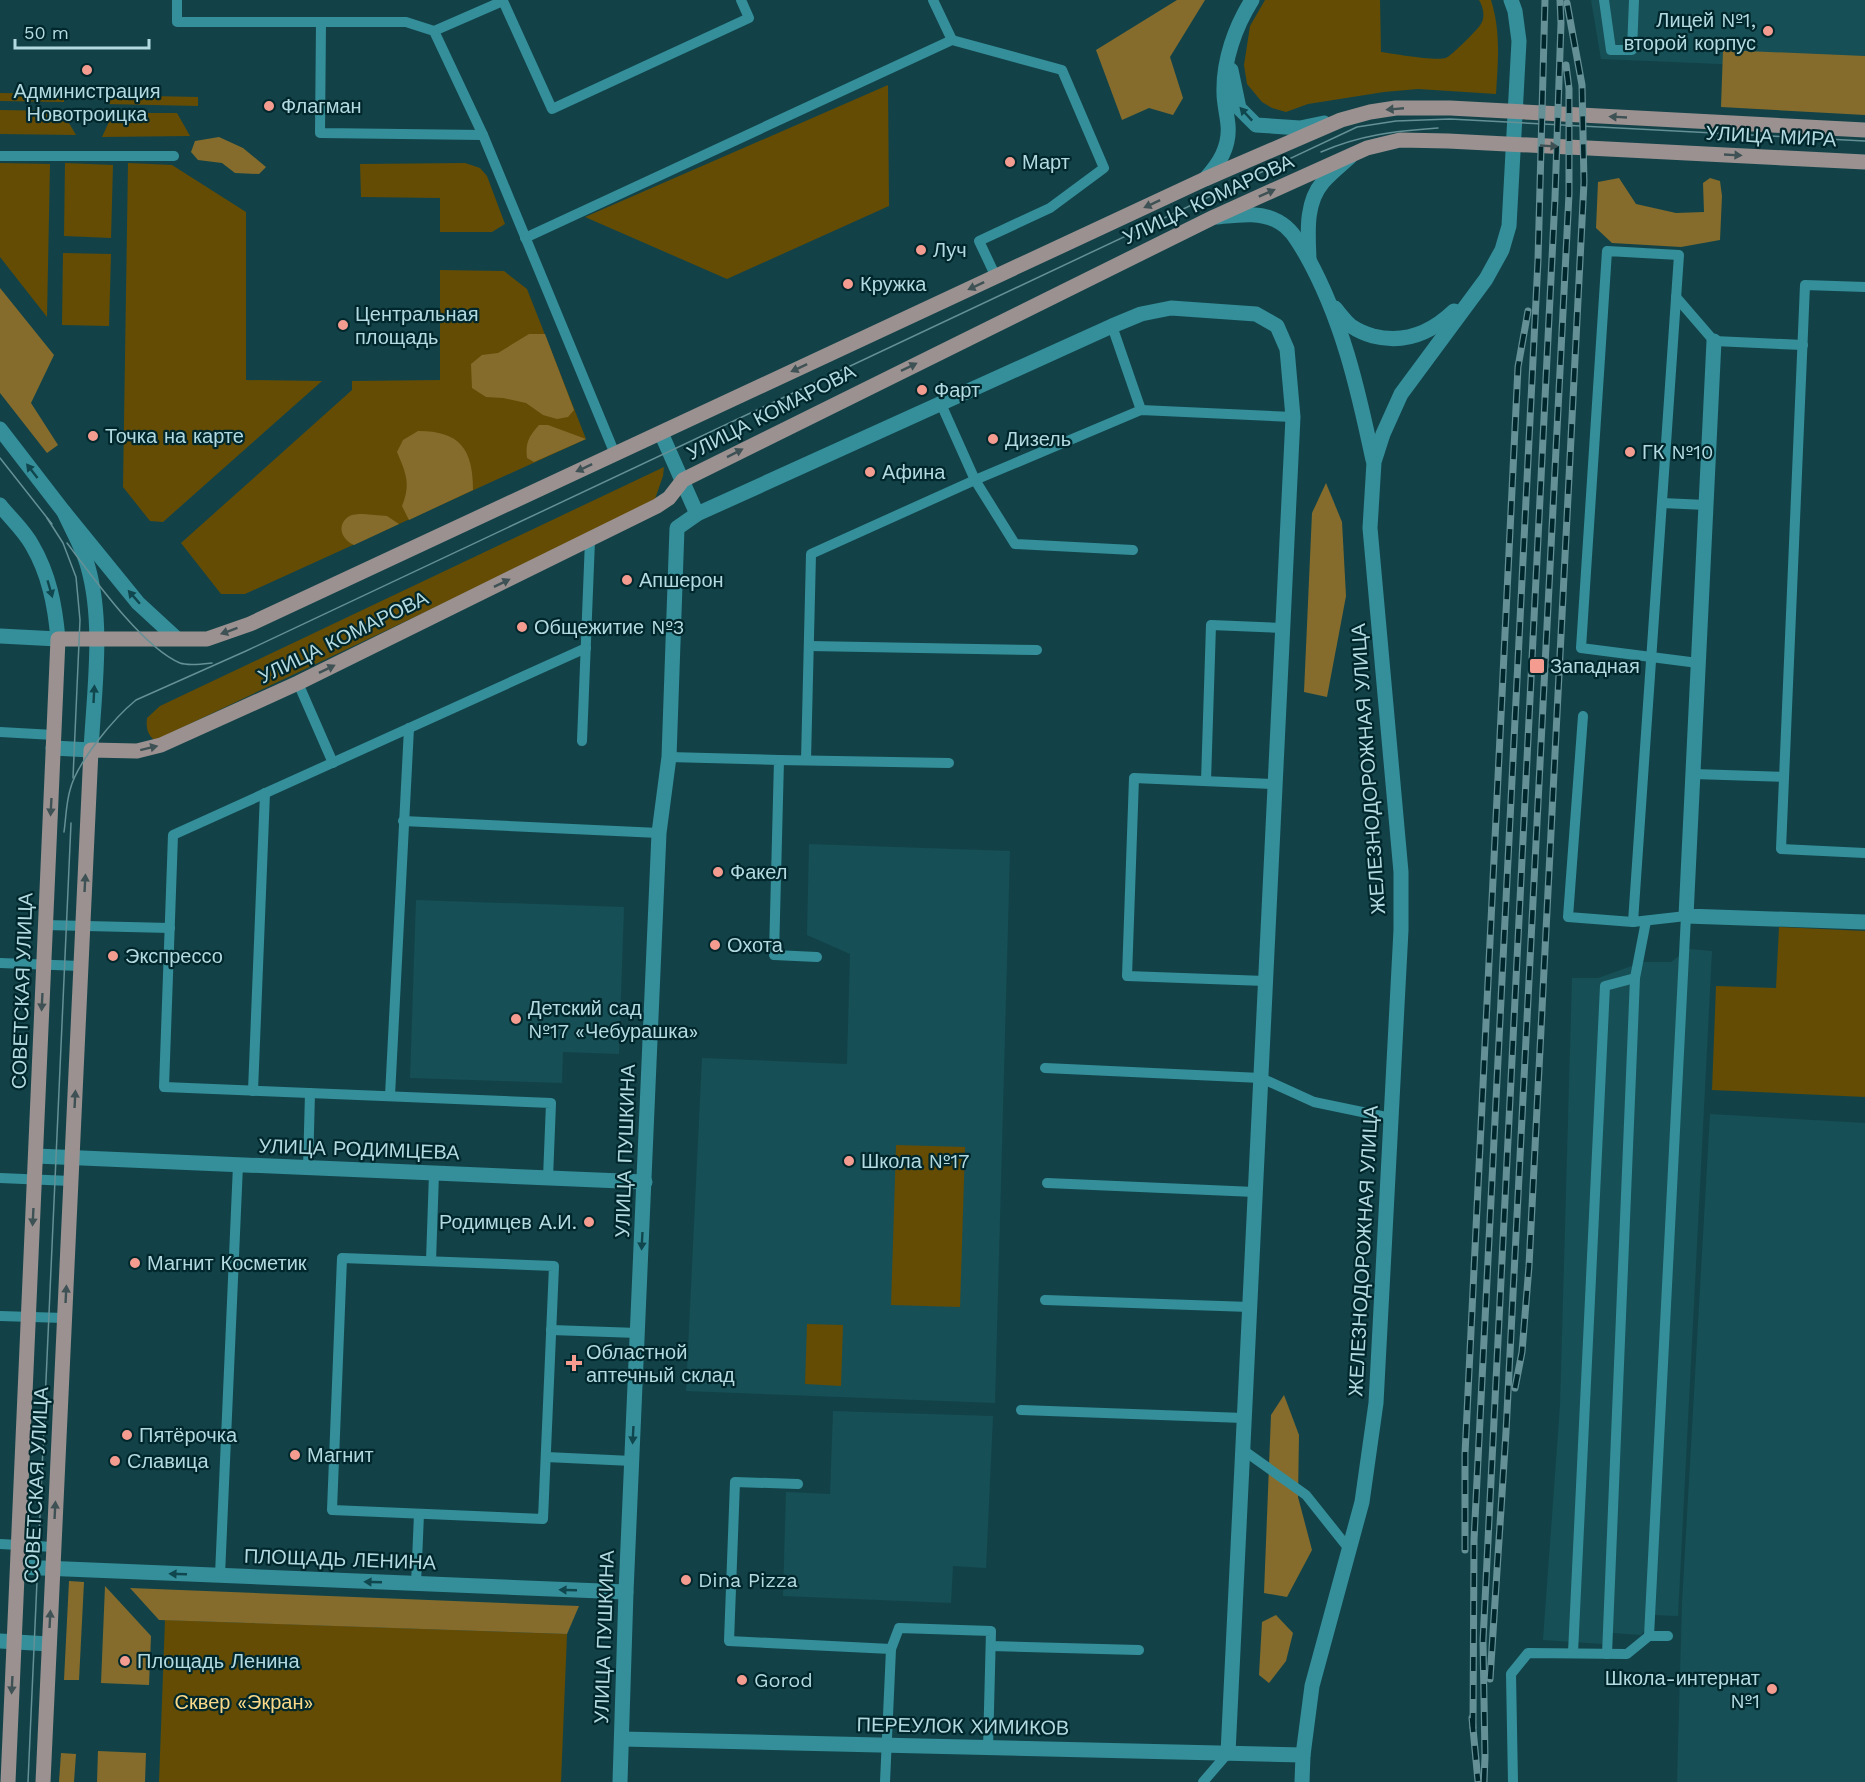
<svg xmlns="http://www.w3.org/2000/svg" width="1865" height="1782" viewBox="0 0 1865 1782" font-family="'Work Sans',sans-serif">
  <rect width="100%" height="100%" fill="#124248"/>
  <!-- built -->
  <g fill="#174f56">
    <path d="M1591,0H1865V70L1601,59Z"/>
    <path d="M809,844L1010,851L995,1403L686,1391L702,1058L847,1064L850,954L807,935Z"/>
    <path d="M416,900L624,907L619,1054L563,1052L562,1083L410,1078Z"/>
    <path d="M1689,949L1712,951L1678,1616L1655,1615L1641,1635L1613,1633L1604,1644L1543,1640L1560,1406L1572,978H1598L1643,962H1671Z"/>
    <path d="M1710,1114L1865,1123V1782H1677L1682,1603Z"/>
    <path d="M833,1411L993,1416L986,1568L953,1566L951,1603L783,1596L786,1492L830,1494Z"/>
  </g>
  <!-- green -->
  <g fill="#644c05">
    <path d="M1265,0H1380L1381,52C1395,54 1434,61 1446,58C1451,56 1480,28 1482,22C1485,15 1483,7 1479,0H1491C1501,32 1498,62 1496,94L1418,89L1384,92L1308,104L1286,112L1272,108L1262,102L1247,84L1244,65L1250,26Z"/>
    <path d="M888,85L889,206L727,279L585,217Z"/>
    <path d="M0,93L64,94V102L0,101Z"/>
    <path d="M106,95L198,97V106L106,104Z"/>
    <path d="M0,110L62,111L76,135L0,134Z"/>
    <path d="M113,113H177L190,136L102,137Z"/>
    <path d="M0,163L50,164L47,317L0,257Z"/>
    <path d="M65,163L113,165L111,238L64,236Z"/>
    <path d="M128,163L172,165L246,212V380L322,381L163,522L150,521L123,487Z"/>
    <path d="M465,163L480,168L487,176L505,224L492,232H440V198L361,197L360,164Z"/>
    <path d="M63,253L111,254L109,326L62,325Z"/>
    <path d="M440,270L504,271L527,289L586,439L245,594H221L181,543L352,390V381L440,380Z"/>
    <path d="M664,467L663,476L655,499L579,539L160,738L154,740C147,734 146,727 147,718L160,706Z"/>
    <path d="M1779,927L1865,931V1097L1712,1090L1716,986L1776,988Z"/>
    <path d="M896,1145L965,1147L960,1307L891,1305Z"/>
    <path d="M807,1324L843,1325L841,1386L805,1384Z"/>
    <path d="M165,1620L567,1634L561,1782H159Z"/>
  </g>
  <!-- forest -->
  <g fill="#856c2c">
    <path d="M1177,0H1205L1170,57L1183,98L1173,115L1149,108L1122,120L1096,50Z"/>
    <path d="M1723,50L1865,56V115L1721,107Z"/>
    <path d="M219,137L243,148L266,167L259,174L235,173L222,163L198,160L191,152L195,141Z"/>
    <path d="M1619,178L1636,204L1676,213L1704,212L1703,183L1710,178L1720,181L1722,196L1720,240L1681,247L1612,243L1596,228L1598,182Z"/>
    <path d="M0,288L54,355L31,403L58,445L47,453L0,393Z"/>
    <path d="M529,334H545L574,410L568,417L557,419L543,415L526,403L503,398L486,397L472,388L471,364L482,355L498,353Z"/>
    <path d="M539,425H548L586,439L534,462L527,458C525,443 529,436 539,425Z"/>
    <path d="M418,431C460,431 473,449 473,490L409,520L402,506C411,484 406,473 397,452L403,440Z"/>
    <path d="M1326,483L1342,522L1346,596L1327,697L1304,692L1312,513Z"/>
    <path d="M363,514L387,516L399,524L354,545C342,540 336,526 348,517C352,514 358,514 363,514Z"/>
    <path d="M1284,1395L1299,1435L1298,1497L1312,1550L1287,1597L1264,1593L1271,1415Z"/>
    <path d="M69,1581L84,1582L79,1680H64Z"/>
    <path d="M105,1586L151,1636L149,1685L101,1683Z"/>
    <path d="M130,1588L579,1606L567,1634L159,1620Z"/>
    <path d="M1276,1615L1293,1633L1286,1661L1269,1683L1259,1675L1262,1622Z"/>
    <path d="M98,1751L146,1753L145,1782H97Z"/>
    <path d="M61,1753L76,1754L74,1782H59Z"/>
  </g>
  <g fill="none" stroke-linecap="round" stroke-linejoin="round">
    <!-- service -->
    <g stroke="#358f9a" stroke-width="10">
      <path d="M177,0V22H406L434,31L483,135L615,454"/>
      <path d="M933,0L952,40"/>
      <path d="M1604,0L1611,50H1632L1634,0"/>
      <path d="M321,22L320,133L483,135"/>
      <path d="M434,31L503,1L552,109L749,18L741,0"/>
      <path d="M0,156H174"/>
      <path d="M525,238L952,40L1062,70L1104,168L1050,208L979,241L996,277"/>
      <path d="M1865,287L1805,285L1781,849L1865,853"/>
      <path d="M1676,297L1714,341L1803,345"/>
      <path d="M1112,326L1141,410"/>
      <path d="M941,404L975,480L1141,410L1293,417"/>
      <path d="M1662,503L1706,505"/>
      <path d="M809,646L1037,650"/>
      <path d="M298,683L333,763"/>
      <path d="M1583,716L1568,917L1633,922"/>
      <path d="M0,732L54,735"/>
      <path d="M582,741L590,540"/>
      <path d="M669,757L779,760L774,955L817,957"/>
      <path d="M779,760L949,763"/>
      <path d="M806,760L811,554L975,480L1015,544L1133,550"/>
      <path d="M1693,774L1784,777"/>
      <path d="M1206,781L1211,625L1282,628"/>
      <path d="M403,821L659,833"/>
      <path d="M45,925L170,928"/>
      <path d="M0,963L81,966"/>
      <path d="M1265,981L1127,976L1134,778L1274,784"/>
      <path d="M1045,1068L1261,1078L1314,1102L1391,1118"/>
      <path d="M253,1091L265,793"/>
      <path d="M390,1096L409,728"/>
      <path d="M308,1168L310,1093"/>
      <path d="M0,1178L71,1181"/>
      <path d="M548,1178L551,1103L164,1087L173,835L586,648"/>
      <path d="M1047,1183L1255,1192"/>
      <path d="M342,1258L554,1266L543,1519L332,1510Z"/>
      <path d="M431,1261L434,1173"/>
      <path d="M1045,1300L1250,1307"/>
      <path d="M0,1316L64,1318"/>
      <path d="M551,1330L638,1333"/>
      <path d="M1021,1410L1244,1418"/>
      <path d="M1243,1450L1306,1495L1349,1549"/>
      <path d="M546,1457L632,1461"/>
      <path d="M798,1484L735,1482L729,1641L891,1649"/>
      <path d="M0,1544L54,1547"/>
      <path d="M220,1575L238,1165"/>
      <path d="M416,1584L419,1514"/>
      <path d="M1649,1636L1686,916L1633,922L1679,255L1607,251L1581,648L1698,663"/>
      <path d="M991,1646L1139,1650"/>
      <path d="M1573,1653L1605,986L1635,978"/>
      <path d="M1607,1654L1635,978L1646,921"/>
      <path d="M885,1782L891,1649L899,1628L991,1631L988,1748"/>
      <path d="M1203,1782L1228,1753"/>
      <path d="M1513,1782L1511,1674L1528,1653L1627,1654L1649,1636H1668"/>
    </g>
    <!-- minor -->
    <g stroke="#358f9a" stroke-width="15">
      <path d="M1714,341L1686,916L1865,922"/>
      <path d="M36,1156L645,1182"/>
      <path d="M18,1567L626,1592"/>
      <path d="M0,1641L49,1644"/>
      <path d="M622,1739L1303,1755"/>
      <path d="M620,1782L626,1592L659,833L669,757L677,528L697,514L1112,326L1141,314L1171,308L1256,314L1277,326L1287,349L1293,417L1228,1753"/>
    </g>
    <!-- tertiary -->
    <g stroke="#358f9a" stroke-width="15">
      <path d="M661,433L697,514"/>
      <path d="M0,636L58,639"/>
    </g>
    <!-- secondary -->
    <g stroke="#358f9a" stroke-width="15">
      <path d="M1231,70L1239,108L1256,125L1300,128L1324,123"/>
      <path d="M1205,179C1219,164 1230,147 1228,125C1227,114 1224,103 1224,93C1223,61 1235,27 1252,0"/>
      <path d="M1217,217C1237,215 1261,211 1279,222C1292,229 1298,242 1305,253C1342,318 1358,389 1373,460"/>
      <path d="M1309,259C1308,233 1305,203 1323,182C1331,173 1341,165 1350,157"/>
      <path d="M1335,308C1340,314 1345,321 1351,326C1357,330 1366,334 1373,336C1404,344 1431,333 1454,311"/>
      <path d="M0,429L64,512L138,603L176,638"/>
      <path d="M0,505C10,518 24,530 32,545C49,574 55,605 58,639"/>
      <path d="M53,748L91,750C94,692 104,623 88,567C83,548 72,530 64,512"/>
      <path d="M1302,1782L1303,1755L1312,1686L1362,1502L1376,1403L1401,930V872L1370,528L1374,462L1383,434L1401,394L1486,279L1502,250L1509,226L1519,41L1515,11L1511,0"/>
    </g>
    <!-- primary -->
    <g stroke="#9b9190" stroke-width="15">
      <path d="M8,1782L58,639H207L250,624L1205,179L1341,120L1370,112L1396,108H1450L1865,130"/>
      <path d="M43,1782L91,750L137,751L161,745L298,683L657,506L669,498L683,480L1214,217L1367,148L1400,140L1448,141L1865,162"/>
    </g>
    <!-- tram -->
    <g stroke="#649096" stroke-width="1.5">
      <path d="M1321,152C1360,135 1395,131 1438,128"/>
      <path d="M0,458L52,524"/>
      <path d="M47,518L63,543L76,577L80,620L73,778"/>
      <path d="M67,543C92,576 142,647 180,663C188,666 203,664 212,663"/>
      <path d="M64,832C66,818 66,804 70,790C77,762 114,718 136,700L246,651L1357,127L1396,121L1450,119L1865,141"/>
      <path d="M28,1782L71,823"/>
    </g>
    <!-- rail casing -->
    <g stroke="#649096" stroke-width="7">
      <g id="rail">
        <path d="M1515,1388L1522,1352L1529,1266L1584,182L1582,85L1567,3"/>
        <path d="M1465,1550V1454L1518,367L1528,311"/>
        <path d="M1490,1679L1506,1432L1569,194V89L1566,65"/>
        <path d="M1472,1718L1478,1781"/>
        <path d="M1473,1727L1474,1540L1538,260L1545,0"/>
        <path d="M1484,1782L1485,1757L1483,1641L1555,198L1561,23L1560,0"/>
      </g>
    </g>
    <!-- rail -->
    <use href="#rail" stroke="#00272c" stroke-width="4.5" stroke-dasharray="14" stroke-linecap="butt"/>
  </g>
  <!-- one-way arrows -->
  <defs><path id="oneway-solid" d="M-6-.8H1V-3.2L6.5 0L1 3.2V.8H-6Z" transform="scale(1.5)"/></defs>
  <g fill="#3e5154">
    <use href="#oneway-solid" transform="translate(1395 109) rotate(175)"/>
    <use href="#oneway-solid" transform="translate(1618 117) rotate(-177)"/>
    <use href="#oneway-solid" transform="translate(1549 146) rotate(3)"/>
    <use href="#oneway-solid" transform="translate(1733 155) rotate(3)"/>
    <use href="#oneway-solid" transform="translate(1267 193) rotate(-24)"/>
    <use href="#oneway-solid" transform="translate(1152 204) rotate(155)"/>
    <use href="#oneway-solid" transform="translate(976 286) rotate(155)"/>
    <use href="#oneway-solid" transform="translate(909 367) rotate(-26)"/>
    <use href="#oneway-solid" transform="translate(799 368) rotate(155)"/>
    <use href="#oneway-solid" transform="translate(735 453) rotate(-27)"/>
    <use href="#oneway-solid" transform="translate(584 468) rotate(155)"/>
    <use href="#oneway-solid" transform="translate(502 583) rotate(-26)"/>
    <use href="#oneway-solid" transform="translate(229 631) rotate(160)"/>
    <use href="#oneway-solid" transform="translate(327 669) rotate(-26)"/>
    <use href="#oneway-solid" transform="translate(149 748) rotate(-14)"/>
    <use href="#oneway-solid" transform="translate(51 807) rotate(93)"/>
    <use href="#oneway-solid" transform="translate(85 883) rotate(-87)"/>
    <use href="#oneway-solid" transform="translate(42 1002) rotate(93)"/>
    <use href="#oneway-solid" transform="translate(75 1099) rotate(-87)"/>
    <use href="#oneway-solid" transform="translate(33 1217) rotate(93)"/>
    <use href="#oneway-solid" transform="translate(66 1294) rotate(-87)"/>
    <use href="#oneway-solid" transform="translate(55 1510) rotate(-87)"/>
    <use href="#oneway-solid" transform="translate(50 1619) rotate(-87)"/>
    <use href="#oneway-solid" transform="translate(12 1685) rotate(93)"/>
  </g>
  <g fill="#10464d">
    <use href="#oneway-solid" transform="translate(1246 114) rotate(-133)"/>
    <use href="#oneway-solid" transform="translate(32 471) rotate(-128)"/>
    <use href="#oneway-solid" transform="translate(50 589) rotate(74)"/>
    <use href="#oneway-solid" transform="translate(134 597) rotate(-131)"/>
    <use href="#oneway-solid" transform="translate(94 694) rotate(-87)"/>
    <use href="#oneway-solid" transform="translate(642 1241) rotate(93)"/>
    <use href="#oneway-solid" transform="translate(633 1435) rotate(93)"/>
    <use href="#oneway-solid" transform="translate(178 1574) rotate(-178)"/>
    <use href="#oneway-solid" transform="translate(373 1582) rotate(-178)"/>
    <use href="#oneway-solid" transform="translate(568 1590) rotate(-178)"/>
  </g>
  <!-- markers -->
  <g fill="#f59c91" stroke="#00272c" stroke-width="2">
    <circle cx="1768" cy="31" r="6"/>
    <circle cx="87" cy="70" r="6"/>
    <circle cx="269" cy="106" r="6"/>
    <circle cx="1010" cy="162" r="6"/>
    <circle cx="921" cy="250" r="6"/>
    <circle cx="848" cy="284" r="6"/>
    <circle cx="343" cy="325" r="6"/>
    <circle cx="922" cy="390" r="6"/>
    <circle cx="93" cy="436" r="6"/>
    <circle cx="993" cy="439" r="6"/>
    <circle cx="1630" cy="452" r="6"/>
    <circle cx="870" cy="472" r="6"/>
    <circle cx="627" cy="580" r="6"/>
    <circle cx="522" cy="627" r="6"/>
    <rect x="1529" y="658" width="16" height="16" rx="3"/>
    <circle cx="718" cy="872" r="6"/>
    <circle cx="715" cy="945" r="6"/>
    <circle cx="113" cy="956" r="6"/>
    <circle cx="516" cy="1019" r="6"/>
    <circle cx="849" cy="1161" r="6"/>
    <circle cx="589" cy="1222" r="6"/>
    <circle cx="135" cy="1263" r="6"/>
    <path d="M571 1354h6v6h6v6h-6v6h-6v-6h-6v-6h6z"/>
    <circle cx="127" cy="1435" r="6"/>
    <circle cx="295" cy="1455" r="6"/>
    <circle cx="115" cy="1461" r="6"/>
    <circle cx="686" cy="1580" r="6"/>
    <circle cx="125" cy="1661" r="6"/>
    <circle cx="742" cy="1680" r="6"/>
    <circle cx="1772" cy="1689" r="6"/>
  </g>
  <g text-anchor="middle" stroke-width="4.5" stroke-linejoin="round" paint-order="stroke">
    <!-- poi labels -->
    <g font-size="20" fill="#b2dae0" stroke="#00272c" text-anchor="start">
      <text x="1756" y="27" text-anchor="end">Лицей №1,<tspan x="1756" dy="23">второй корпус</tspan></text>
      <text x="87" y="98" text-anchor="middle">Администрация<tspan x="87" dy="23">Новотроицка</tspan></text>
      <text x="281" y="113">Флагман</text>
      <text x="1022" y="169">Март</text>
      <text x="933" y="257">Луч</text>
      <text x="860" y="291">Кружка</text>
      <text x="355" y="321">Центральная<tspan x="355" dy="23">площадь</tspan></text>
      <text x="934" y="397">Фарт</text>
      <text x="105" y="443">Точка на карте</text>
      <text x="1005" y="446">Дизель</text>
      <text x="1642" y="459">ГК №10</text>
      <text x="882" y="479">Афина</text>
      <text x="639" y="587">Апшерон</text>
      <text x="534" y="634">Общежитие №3</text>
      <text x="1550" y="673">Западная</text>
      <text x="730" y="879">Факел</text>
      <text x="727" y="952">Охота</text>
      <text x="125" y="963">Экспрессо</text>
      <text x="528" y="1015">Детский сад<tspan x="528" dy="23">№17 «Чебурашка»</tspan></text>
      <text x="861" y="1168">Школа №17</text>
      <text x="577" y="1229" text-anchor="end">Родимцев А.И.</text>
      <text x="147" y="1270">Магнит Косметик</text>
      <text x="586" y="1359">Областной<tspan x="586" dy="23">аптечный склад</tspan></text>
      <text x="139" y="1442">Пятёрочка</text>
      <text x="307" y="1462">Магнит</text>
      <text x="127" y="1468">Славица</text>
      <text x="698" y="1587">Dina Pizza</text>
      <text x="137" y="1668">Площадь Ленина</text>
      <text x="1760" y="1685" text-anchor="end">Школа-интернат<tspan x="1760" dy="23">№1</tspan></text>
      <text x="754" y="1687">Gorod</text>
    </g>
    <!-- street labels -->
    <g font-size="20" fill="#b2dae0" stroke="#00272c">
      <text transform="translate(1771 136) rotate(3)" y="7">УЛИЦА МИРА</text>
      <text transform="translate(1208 199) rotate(-25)" y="7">УЛИЦА КОМАРОВА</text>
      <text transform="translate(771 412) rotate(-27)" y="7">УЛИЦА КОМАРОВА</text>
      <text transform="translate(343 637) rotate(-26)" y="7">УЛИЦА КОМАРОВА</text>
      <text transform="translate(1368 769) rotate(-94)" y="7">ЖЕЛЕЗНОДОРОЖНАЯ УЛИЦА</text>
      <text transform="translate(22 991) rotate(-88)" y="7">СОВЕТСКАЯ УЛИЦА</text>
      <text transform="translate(359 1149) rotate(2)" y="7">УЛИЦА РОДИМЦЕВА</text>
      <text transform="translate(625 1151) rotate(-88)" y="7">УЛИЦА ПУШКИНА</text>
      <text transform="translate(1363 1251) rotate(-87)" y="7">ЖЕЛЕЗНОДОРОЖНАЯ УЛИЦА</text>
      <text transform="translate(36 1485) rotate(-87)" y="7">СОВЕТСКАЯ УЛИЦА</text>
      <text transform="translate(340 1559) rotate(2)" y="7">ПЛОЩАДЬ ЛЕНИНА</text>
      <text transform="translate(604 1637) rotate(-88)" y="7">УЛИЦА ПУШКИНА</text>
      <text transform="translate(963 1726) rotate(1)" y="7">ПЕРЕУЛОК ХИМИКОВ</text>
    </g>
    <!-- park labels -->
    <g font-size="20" fill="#f9d888" stroke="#00272c">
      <text x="244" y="1709">Сквер «Экран»</text>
    </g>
  </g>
  <!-- scale -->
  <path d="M15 39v9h134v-9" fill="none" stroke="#b2dae0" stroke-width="3"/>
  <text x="24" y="39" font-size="18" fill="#b2dae0" stroke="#00272c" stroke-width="4.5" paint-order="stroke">50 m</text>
</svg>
